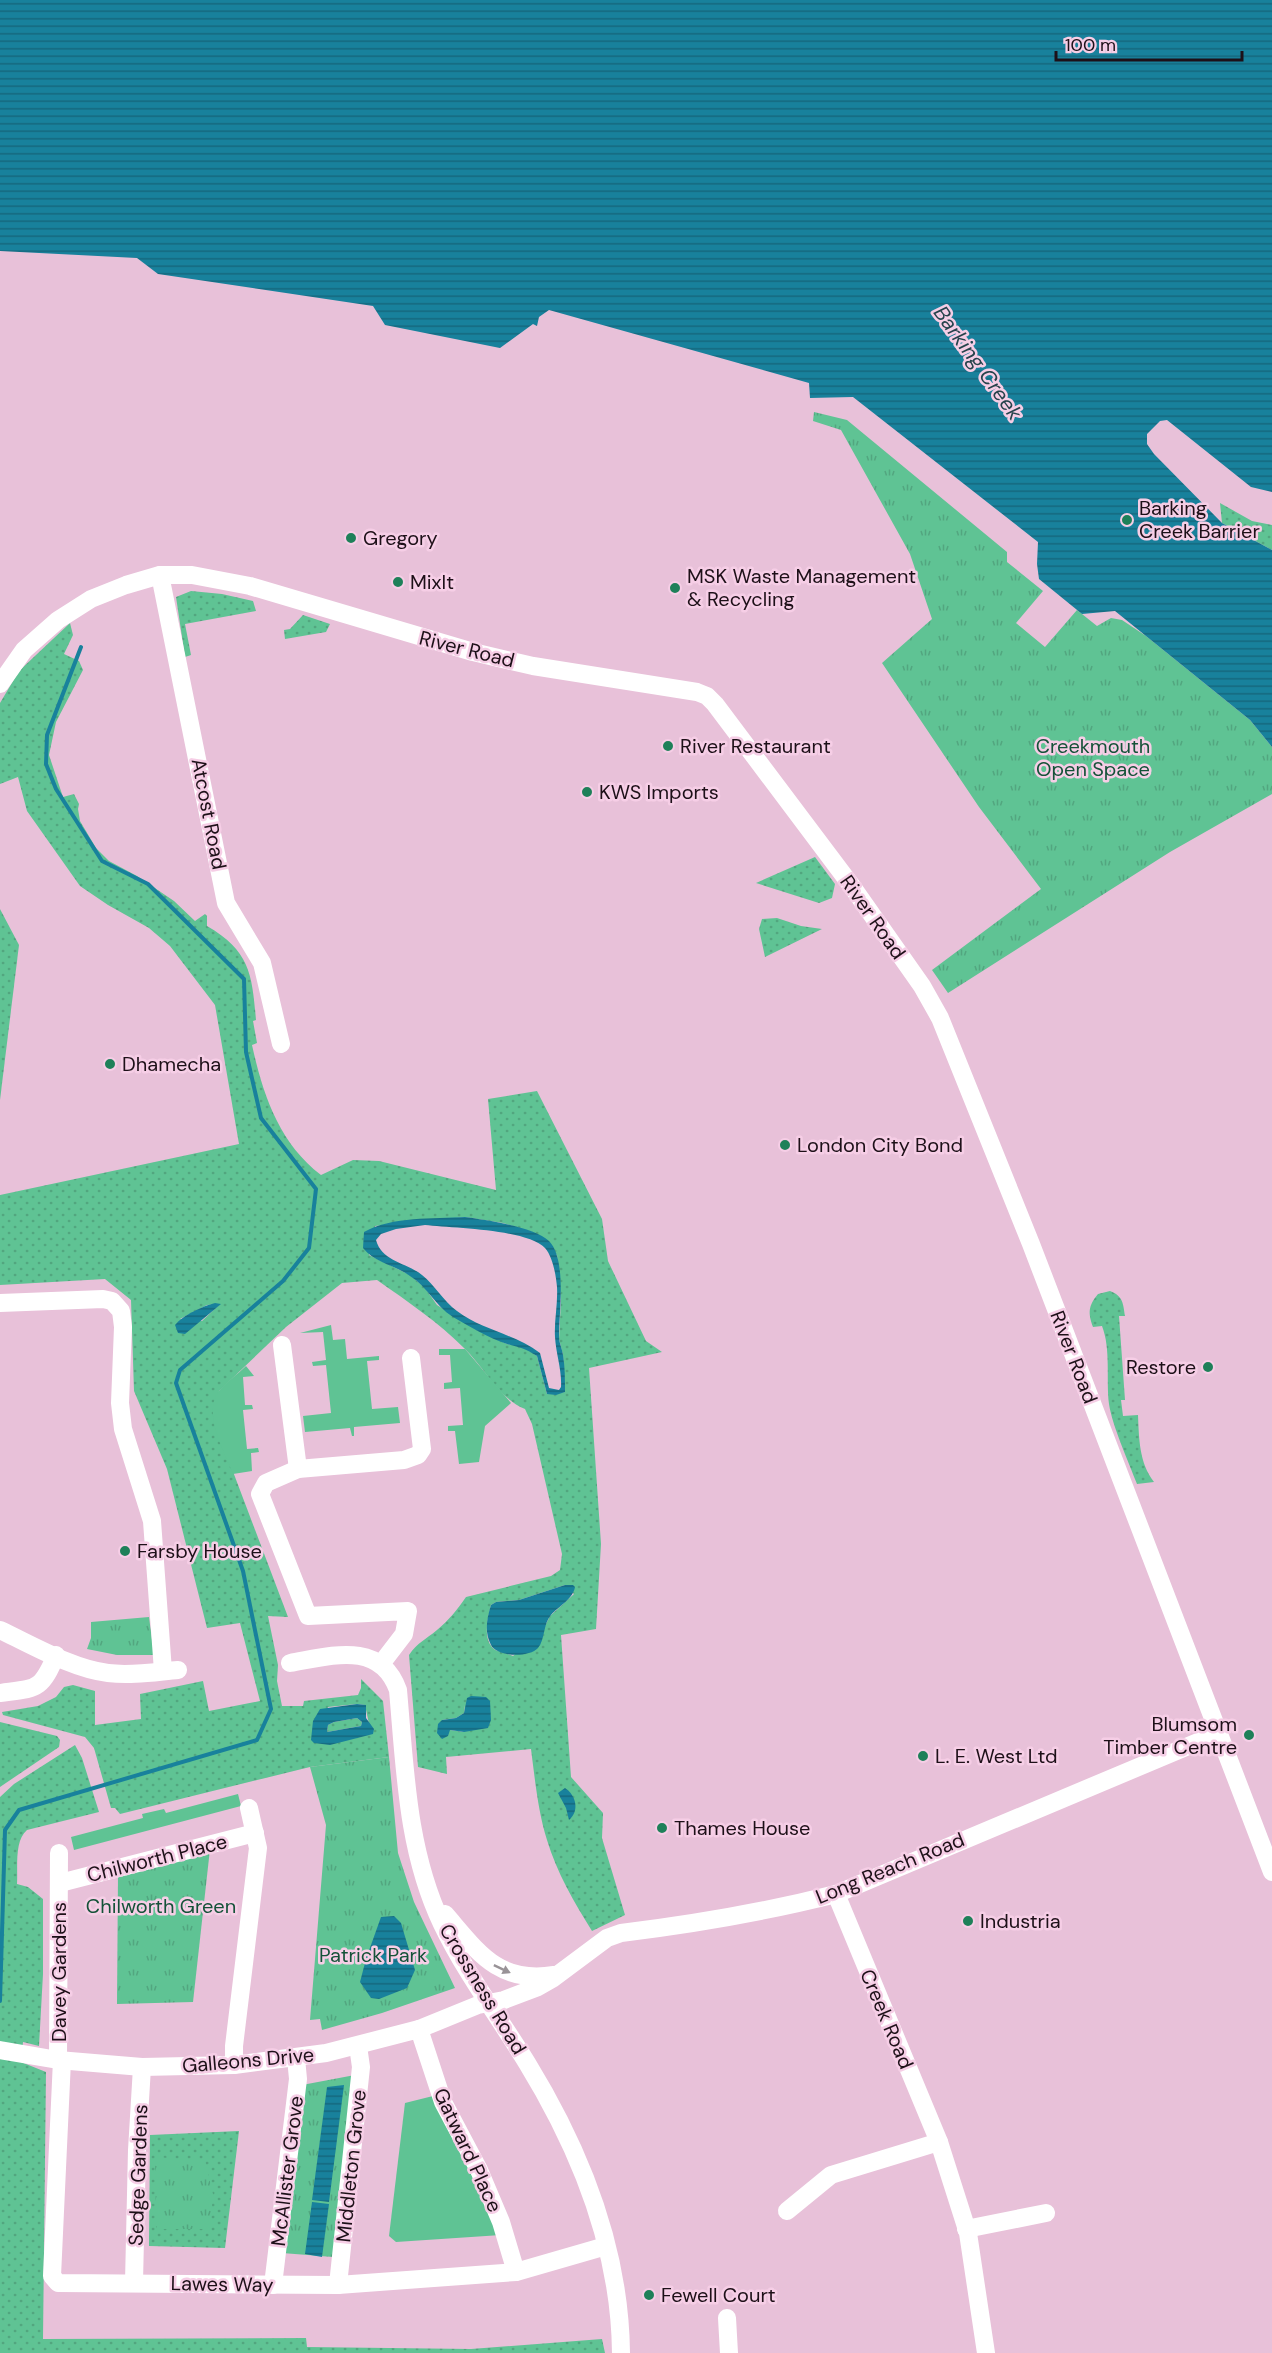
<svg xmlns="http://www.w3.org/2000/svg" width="1272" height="2353" viewBox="0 0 1272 2353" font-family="'DM Sans',sans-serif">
  <defs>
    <pattern id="grass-dots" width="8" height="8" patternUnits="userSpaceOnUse" patternTransform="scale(1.5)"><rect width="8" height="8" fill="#5fc394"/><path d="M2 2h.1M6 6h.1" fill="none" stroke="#52a67f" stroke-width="1.8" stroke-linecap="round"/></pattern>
    <pattern id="park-tufts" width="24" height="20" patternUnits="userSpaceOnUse" patternTransform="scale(1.5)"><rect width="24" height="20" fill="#5fc394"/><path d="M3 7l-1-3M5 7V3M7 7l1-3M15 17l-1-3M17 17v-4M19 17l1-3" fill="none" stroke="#52a67f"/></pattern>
    <pattern id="water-rules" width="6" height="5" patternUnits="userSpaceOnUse" patternTransform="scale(1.5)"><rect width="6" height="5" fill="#18819c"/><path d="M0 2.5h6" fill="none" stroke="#15687e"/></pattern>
  </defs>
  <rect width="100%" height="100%" fill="#e8c1d9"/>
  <!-- grass -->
  <g fill="url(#grass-dots)" fill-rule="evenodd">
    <path d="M1220,503L1252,521L1272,525V550L1222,523Z"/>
    <path d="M191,591L222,594L253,601L256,611L185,624L191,655L185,657L176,597Z"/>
    <path d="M303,615L330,624L326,632L285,639L284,630L290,629Z"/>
    <path d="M70,623L73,635L64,654L79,661L83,670L56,722L49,755L63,797L74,794L79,804L78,809L80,821L96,848L109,861L137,876L174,901L195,921L205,914L207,916V926C250,951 252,974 256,1020L253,1021L257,1043L252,1045C263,1095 279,1143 321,1175L353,1160L379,1161L496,1190L488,1099L537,1091L602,1219L608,1261L646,1341L662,1352L589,1368L601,1544L596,1629L561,1635L571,1777L603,1813L602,1838L625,1915L592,1931C574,1902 557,1873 547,1840C538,1811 535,1780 531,1749L446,1757L447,1774L418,1767L409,1655C418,1642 425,1640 437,1630C449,1620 457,1610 466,1597L551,1576L560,1570L562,1554L532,1424L525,1409C498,1398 485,1368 464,1348C438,1322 407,1301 377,1280L342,1283L286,1327L219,1391L215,1424L288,1617L268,1616L278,1665L277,1681L282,1706H303L304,1701L358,1695L361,1688V1679L383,1701L389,1757L310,1767L120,1814L115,1808H111L94,1748L85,1737L3,1715L2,1712L38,1706L56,1697L64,1687L73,1685L95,1691V1725L141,1719L140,1694L203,1681L209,1711L260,1701L240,1623L207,1628L167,1469L134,1391L131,1300L105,1279L0,1285V1195L239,1144L215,1005L170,946L149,928L108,905L80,886L27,811L18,777L0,784V703L19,671ZM465,1217L503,1223L532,1232L557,1255L561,1300L559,1339L563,1355L565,1392L547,1394L537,1356L522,1346L507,1344L477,1330L437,1305L425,1288L410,1275L369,1255L375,1226ZM220,1304L202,1321L180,1319L207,1305ZM565,1585L574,1594L550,1616L544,1628L513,1656C507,1653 498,1652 494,1649C482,1639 488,1617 491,1605L496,1602L519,1600ZM357,1704L365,1705L369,1724L314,1743L328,1707ZM465,1705L464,1732L450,1730L442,1720L456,1718L464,1713Z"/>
    <path d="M815,857L835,884L832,898L819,903L756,883Z"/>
    <path d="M0,909L19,945L0,1100Z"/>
    <path d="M777,918L801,926L822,929L765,957L759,929L762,919Z"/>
    <path d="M1110,1291C1123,1296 1123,1303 1125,1316H1119L1125,1400H1121L1123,1416L1138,1415C1139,1438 1139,1463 1154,1482L1137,1484C1129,1463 1112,1425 1109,1404C1106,1379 1111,1349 1102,1326L1093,1327C1088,1313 1088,1306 1098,1294Z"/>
    <path d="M357,1718L362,1722L361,1726L327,1732L328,1725L334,1722Z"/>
    <path d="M0,1722L57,1736L60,1740L59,1747L0,1787Z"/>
    <path d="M75,1745L82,1758L99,1812L27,1830C14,1841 18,1868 17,1884L28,1887L43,1899V1974L39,2046L23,2042L21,2062L46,2072L43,2339L306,2338L307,2347L471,2349L602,2339L605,2353H0V1797L14,1784Z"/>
    <path d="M239,2131L225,2248L149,2246L150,2135Z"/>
  </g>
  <!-- park -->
  <g fill="url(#park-tufts)">
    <path d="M814,412L847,420L1007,552V562L1043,591L1016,623L1045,647L1077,610L1097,626L1111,618L1122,620L1146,636L1250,720L1272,747V794L1170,852L948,993L932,970L1041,889L979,807L882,663L932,619L910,554L841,430L813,421Z"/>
    <path d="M149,1617L154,1655H117L87,1649L91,1638V1622Z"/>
    <path d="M389,1757L398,1853L414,1902L455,1988L382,2013L322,2030L320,2019L310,2020L326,1825L310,1767Z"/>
    <path d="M210,1849L193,2002L117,2004L118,1874Z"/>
    <path d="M355,2075L333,2257L282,2253L302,2085Z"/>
    <path d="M155,2157L205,2161L213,2194L210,2229H156Z"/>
  </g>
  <!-- garden -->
  <g fill="#5fc394">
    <path d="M331,1325L333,1340L345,1339L347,1359L379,1356V1360L367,1361L372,1409L398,1407L400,1423L354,1427V1436H352L350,1428L305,1432L303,1416L331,1413L326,1365L313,1366L312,1362L326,1360L323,1332L300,1333Z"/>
    <path d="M439,1349H465L511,1403L485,1426L479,1462L459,1464L455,1431H448V1426L463,1425L460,1388L444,1389V1383L452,1382L450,1355H439Z"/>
    <path d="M246,1366L254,1376L243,1377L245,1405H252L253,1409L243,1410L247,1449L258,1448L259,1452L251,1453L252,1471L233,1474C224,1451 203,1415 218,1392C225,1383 238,1374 246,1366Z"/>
    <path d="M238,1794L241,1806L74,1850L71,1837L143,1818L142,1814L164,1809L166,1813Z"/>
    <path d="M433,2096L501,2235L396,2242L389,2236L405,2103Z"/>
  </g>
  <!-- water -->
  <g fill="url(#water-rules)" fill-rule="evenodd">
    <path d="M0,0H1272V492L1251,487L1167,420L1160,421L1147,434V444L1154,454L1222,523L1272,550V747L1250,720L1115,611L1082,614L1039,579L1037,564L1038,542L853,397L810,398L809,383L549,310L539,317L537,326L533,324L500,348L385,325L373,306L158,274L137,258L0,251Z"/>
    <path d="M465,1217C486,1220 535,1227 549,1241C567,1259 559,1313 559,1336C559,1343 562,1348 563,1355C565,1367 565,1379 565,1392L556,1395L547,1394L537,1356C524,1348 521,1348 507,1344C489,1338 470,1327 453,1317C435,1306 428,1287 410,1276C395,1265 375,1263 363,1248L364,1232C393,1216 433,1219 465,1217ZM425,1225C452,1228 527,1229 545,1248C553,1257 556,1276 557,1287C558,1304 554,1321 555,1337C556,1354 562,1370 561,1387L559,1390L549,1388L540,1353C515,1334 482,1330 457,1311C443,1301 435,1285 422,1275C406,1262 382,1262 376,1240L381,1234L396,1229Z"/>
    <path d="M215,1303L221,1304L185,1334L178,1333L175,1325C183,1315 203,1306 215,1303Z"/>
    <path d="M565,1585H573L575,1587C573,1599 559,1606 551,1615C543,1624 545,1640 538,1648C529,1658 497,1657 491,1645C484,1632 487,1618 491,1605L496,1602L519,1600Z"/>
    <path d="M471,1696L486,1697L490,1701L491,1720L488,1728L464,1732L450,1730L448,1736L442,1739L437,1733L438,1724L442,1720L456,1718L464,1713L467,1698Z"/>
    <path d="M357,1704L366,1705V1718L374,1729L373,1734L330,1745L314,1743L311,1740L313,1721L320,1709ZM357,1718L362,1722L361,1726L327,1732L328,1725L334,1722Z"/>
    <path d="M565,1788C576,1795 580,1811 569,1820L566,1808L558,1793Z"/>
    <path d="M394,1916L401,1923L415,1970L407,1988L379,1999L371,1998L360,1982L366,1959L381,1917Z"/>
    <path d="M344,2085L329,2202L312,2200L327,2087Z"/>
    <path d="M312,2202L329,2204L322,2257L305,2254Z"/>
  </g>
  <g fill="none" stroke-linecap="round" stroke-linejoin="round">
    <!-- stream -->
    <path stroke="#18819c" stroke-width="4" d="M0,2001L5,1830L19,1810L257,1740L271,1709L243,1571L176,1383L180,1370L283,1281L309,1248L316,1189L261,1118L246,1052L244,979L148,884L102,861L56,789L46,764L47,735L81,647"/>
    <!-- minor -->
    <g stroke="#fff" stroke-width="18">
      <path d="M160,575L226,903L262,963L281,1044"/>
      <path d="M0,684L24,650L58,620L91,599L126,585L160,575H192L250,586L473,652L533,666L697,692L707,696L715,704L851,885L922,986L940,1018L1031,1244L1272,1872"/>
      <path d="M0,1303L103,1299L112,1301L121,1311L123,1327L120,1403L123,1429L152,1521L163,1671"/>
      <path d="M282,1345L298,1469"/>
      <path d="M0,1630C32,1645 73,1669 108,1673C131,1676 155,1672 178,1670"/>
      <path d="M290,1663C331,1656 380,1640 398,1690C405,1769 407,1851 442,1924C466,1974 499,2017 527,2063C581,2151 620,2249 621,2353"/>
      <path d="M381,1664L404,1634L408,1611L308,1616L260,1494L266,1483L298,1469L404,1460L418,1455L422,1449L411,1358"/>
      <path d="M0,1693C37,1688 41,1691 56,1655"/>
      <path d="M60,1883L255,1833"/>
      <path d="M836,1894L939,2142L968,2233L986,2353"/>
      <path d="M445,1914C478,1952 498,1984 554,1975"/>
      <path d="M419,2029L443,2102L479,2170L501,2222L516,2272"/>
      <path d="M0,2050L58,2060L142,2067L234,2065L326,2053L419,2029L478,2005L504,2000L538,1987L552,1979L607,1938L621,1933C694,1924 765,1912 836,1894L1217,1734"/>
      <path d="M58,2060L59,1853"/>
      <path d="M62,2060L52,2276L58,2283L338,2285L516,2272L606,2246"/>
      <path d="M234,2065V2046L258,1848L249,1808"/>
      <path d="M787,2211L831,2175L939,2142"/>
      <path d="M966,2229L1046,2213"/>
      <path d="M134,2282L137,2150L142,2067"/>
      <path d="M273,2285L298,2079L296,2058"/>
      <path d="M338,2285L361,2067L358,2046"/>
      <path d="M727,2318L729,2353"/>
    </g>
  </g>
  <!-- one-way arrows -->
  <defs><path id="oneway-solid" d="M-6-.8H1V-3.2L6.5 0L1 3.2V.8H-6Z" transform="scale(1.5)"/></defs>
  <use fill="#999397" href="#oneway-solid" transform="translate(502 1969) rotate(25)"/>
  <!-- markers -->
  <g fill="#1e8059" stroke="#f6cee6" stroke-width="2">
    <circle cx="1127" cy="520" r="6"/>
    <circle cx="351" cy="538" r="6"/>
    <circle cx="398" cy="582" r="6"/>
    <circle cx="675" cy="588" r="6"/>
    <circle cx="668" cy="746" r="6"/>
    <circle cx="587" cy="792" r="6"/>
    <circle cx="110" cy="1064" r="6"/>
    <circle cx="785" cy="1145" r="6"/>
    <circle cx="1208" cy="1367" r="6"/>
    <circle cx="125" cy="1551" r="6"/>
    <circle cx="1249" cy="1735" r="6"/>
    <circle cx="923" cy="1756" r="6"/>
    <circle cx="662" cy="1828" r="6"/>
    <circle cx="968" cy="1921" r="6"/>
    <circle cx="649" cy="2295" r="6"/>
  </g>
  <g text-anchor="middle" stroke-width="5" stroke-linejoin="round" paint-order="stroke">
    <!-- poi labels -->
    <g font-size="20" fill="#1d1018" stroke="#f6cee6" text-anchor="start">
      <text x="1139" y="515">Barking<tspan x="1139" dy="23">Creek Barrier</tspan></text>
      <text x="363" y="545">Gregory</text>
      <text x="687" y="583">MSK Waste Management<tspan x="687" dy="23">&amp; Recycling</tspan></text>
      <text x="410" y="589">MixIt</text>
      <text x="680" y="753">River Restaurant</text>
      <text x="599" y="799">KWS Imports</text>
      <text x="122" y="1071">Dhamecha</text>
      <text x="797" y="1152">London City Bond</text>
      <text x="1196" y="1374" text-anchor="end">Restore</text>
      <text x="137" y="1558">Farsby House</text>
      <text x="1237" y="1731" text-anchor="end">Blumsom<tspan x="1237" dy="23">Timber Centre</tspan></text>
      <text x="935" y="1763">L. E. West Ltd</text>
      <text x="674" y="1835">Thames House</text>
      <text x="980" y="1928">Industria</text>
      <text x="661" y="2302">Fewell Court</text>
    </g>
    <!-- street labels -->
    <g font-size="20" fill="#1d1018" stroke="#f6cee6">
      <text transform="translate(467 649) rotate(14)" y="7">River Road</text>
      <text transform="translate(209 814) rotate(79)" y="7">Atcost Road</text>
      <text transform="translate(873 917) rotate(55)" y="7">River Road</text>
      <text transform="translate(1074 1357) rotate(69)" y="7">River Road</text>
      <text transform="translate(157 1858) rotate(-14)" y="7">Chilworth Place</text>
      <text transform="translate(890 1868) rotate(-22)" y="7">Long Reach Road</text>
      <text transform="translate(59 1972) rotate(-90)" y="7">Davey Gardens</text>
      <text transform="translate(483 1989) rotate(59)" y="7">Crossness Road</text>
      <text transform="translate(887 2019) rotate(67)" y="7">Creek Road</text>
      <text transform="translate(248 2060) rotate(-5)" y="7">Galleons Drive</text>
      <text transform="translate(468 2150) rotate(65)" y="7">Gatward Place</text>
      <text transform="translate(351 2166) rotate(-84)" y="7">Middleton Grove</text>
      <text transform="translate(287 2171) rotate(-83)" y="7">McAllister Grove</text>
      <text transform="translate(138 2175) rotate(-88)" y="7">Sedge Gardens</text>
      <text transform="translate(222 2284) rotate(1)" y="7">Lawes Way</text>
    </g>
    <!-- park labels -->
    <g font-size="20" fill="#145238" stroke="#f6cee6">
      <text x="1093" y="753">Creekmouth<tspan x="1093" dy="23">Open Space</tspan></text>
      <text x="161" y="1913">Chilworth Green</text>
      <text x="373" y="1962">Patrick Park</text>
    </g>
    <!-- water labels -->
    <g font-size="21" font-style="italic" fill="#26434c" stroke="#f6cee6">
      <text transform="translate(978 363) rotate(54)" y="7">Barking Creek</text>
    </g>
  </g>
  <!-- scale -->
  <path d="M1056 51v9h186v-9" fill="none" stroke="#1d1018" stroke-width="3"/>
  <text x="1065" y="51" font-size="18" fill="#1d1018" stroke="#f6cee6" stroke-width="4.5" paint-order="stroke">100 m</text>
</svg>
